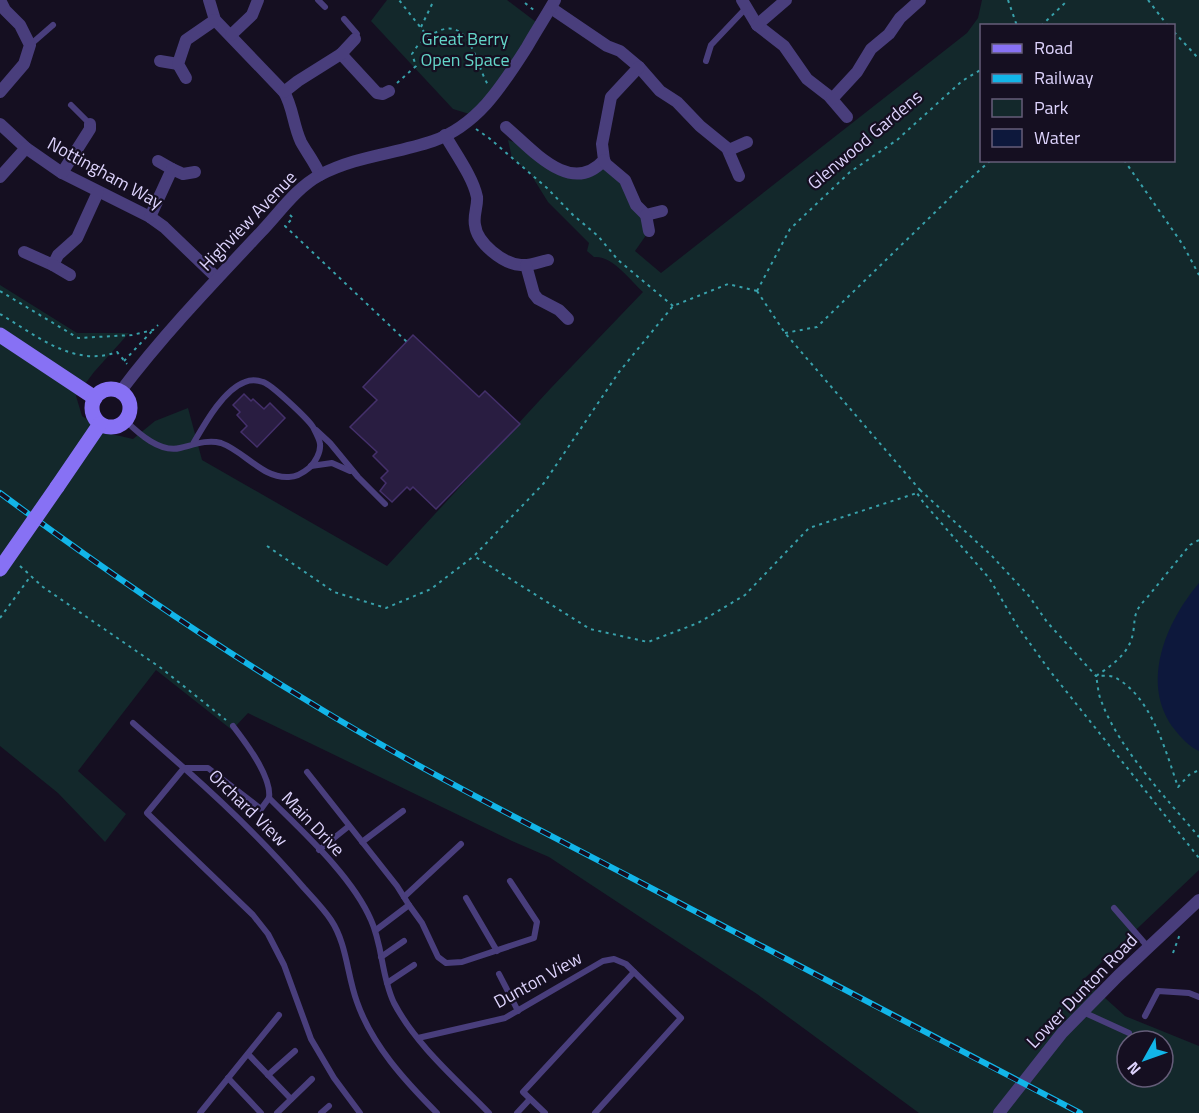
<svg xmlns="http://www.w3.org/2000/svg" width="1199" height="1113" viewBox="0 0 1199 1113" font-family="'Titillium Web',sans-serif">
  <rect width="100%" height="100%" fill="#150f21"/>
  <!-- green -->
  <g fill="#13282b" fill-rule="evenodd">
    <path d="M387,0H507L540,25L476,116L453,109L371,21Z"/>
    <path d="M982,0H1199V870L1084,979L1125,1016L1199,1046V1113H919L757,994L549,857L512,841L248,713L232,730L156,670L78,771L126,814L105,842L58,793L0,746V285L77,333H129L94,372L76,396L82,416L107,433L133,439L155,421L188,408L202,460L387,566L551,388L643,292C630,280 612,255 594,257L587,251L589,243L548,202L530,173L512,158L508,140L530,148L558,171L613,168L649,231L635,251L661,273L967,33L978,18ZM982,26H1174V160H982ZM1127,1041H1163V1077H1127Z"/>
  </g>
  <!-- water -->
  <path fill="#0d183c" d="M1199,583V751C1190,747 1181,738 1175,730C1139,684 1166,622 1199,583Z"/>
  <!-- building -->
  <g fill="#291d41" stroke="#44306b" stroke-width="1.5">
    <path d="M413,335L479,397L485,391L520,424L436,509L413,487L410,490L407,487L392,502L380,491L386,483L381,478L388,471L373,456L377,452L350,427L377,400L363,387Z"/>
    <path d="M244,394L251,401L253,399L264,409L270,403L285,418L257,447L241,432L247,426L237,415L240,412L233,405Z"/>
  </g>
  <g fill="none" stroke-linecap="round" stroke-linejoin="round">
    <!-- path -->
    <g stroke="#38a1ab" stroke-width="2" stroke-dasharray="3 4.5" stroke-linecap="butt">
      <path d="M1008,0L1017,26"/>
      <path d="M1148,0L1168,26"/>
      <path d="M525,3L535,11"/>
      <path d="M1041,26L1068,0"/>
      <path d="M421,27L434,0"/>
      <path d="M1174,32L1199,59"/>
      <path d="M428,37C469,8 474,61 488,85"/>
      <path d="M397,83L416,66L412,54L418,45L428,37L399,0"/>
      <path d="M476,129L489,138L547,188L573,215L598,236L618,260L673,306"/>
      <path d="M1124,160L1183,245L1199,275"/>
      <path d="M290,215L293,218L285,226L407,342"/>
      <path d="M0,291L78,338L132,335L153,330L158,325"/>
      <path d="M757,291L728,284L673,306L619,372L544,483L474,556L590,629L648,642L698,623L745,595L809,528L917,493"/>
      <path d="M757,291L785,333L920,490L917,493L923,502L989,578L1018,627L1050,671L1199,858"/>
      <path d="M757,291L790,229L850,172L897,140L962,81L982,69"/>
      <path d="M0,314C36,335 74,368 117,352L127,364"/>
      <path d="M785,333L817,327L960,188L991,160"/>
      <path d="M124,361L153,330"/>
      <path d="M920,490L991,555L1029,596L1047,622L1096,676C1101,676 1109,675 1114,677C1151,695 1166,752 1178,787L1189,775L1199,770"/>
      <path d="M1199,540L1190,545L1146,599C1129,615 1138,624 1130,643C1124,657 1108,668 1096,676C1098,685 1098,695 1102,703C1120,750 1167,799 1199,837"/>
      <path d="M267,546L334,592L386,608L431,589L474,556"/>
      <path d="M20,566L43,587L161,668L226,720"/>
      <path d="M0,618L30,577"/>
      <path d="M1173,953L1180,934"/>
    </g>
    <!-- lane -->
    <g stroke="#493e7c" stroke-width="6">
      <path d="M318,0L325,7"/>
      <path d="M344,19L357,34L355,39"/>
      <path d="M30,45L53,25"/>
      <path d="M706,61L711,45L746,8"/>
      <path d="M71,105L90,124"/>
      <path d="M126,421C139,434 160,453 180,448C193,445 207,439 221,443C244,451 263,479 289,477C297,477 303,473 309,468C315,463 321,452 320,444C320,440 315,431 313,427C308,419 271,384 263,382C257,380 250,380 245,382C223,390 204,425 193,444"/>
      <path d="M316,430L330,443L358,477L385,504"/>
      <path d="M311,466L332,463L350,471"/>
      <path d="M133,723L184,768H208L261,809L269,798"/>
      <path d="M233,726C246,743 272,777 269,798"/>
      <path d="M307,772L397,886L409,905"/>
      <path d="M269,798C303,832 352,876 371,920C383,946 381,976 394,1003C416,1045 456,1079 489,1113"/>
      <path d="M362,842L403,811"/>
      <path d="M319,850L349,826"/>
      <path d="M404,897L461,844"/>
      <path d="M466,898L497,951"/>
      <path d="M1114,908L1148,947"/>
      <path d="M376,930L409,905L422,923L438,957L446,963L462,962L534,938L537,922L510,881"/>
      <path d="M381,957L404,941"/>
      <path d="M499,974L518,1011"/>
      <path d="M387,983L414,965"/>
      <path d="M1083,1012L1129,1033"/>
      <path d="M1145,1016L1158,991L1189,993L1199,997"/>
      <path d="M418,1038L505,1018L603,961L614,959L626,964L681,1018L595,1113"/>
      <path d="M248,1054L291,1099"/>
      <path d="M268,1075L295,1051"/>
      <path d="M228,1078L261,1113"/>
      <path d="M200,1113L279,1015"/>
      <path d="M277,1113L312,1079"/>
      <path d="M321,1113L329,1106"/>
      <path d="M360,1113L334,1078L311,1039L284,965L268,934L253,915L147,813L184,768C227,806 267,845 304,888C313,898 323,908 331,920C347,944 347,975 357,1002C372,1045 405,1081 437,1113"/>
      <path d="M517,1113L530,1099"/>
      <path d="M545,1113L523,1092L634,972"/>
    </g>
    <!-- street -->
    <g stroke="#493e7c" stroke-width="12">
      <path d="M209,0L215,20L284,92C293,107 293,125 301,142C307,153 315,163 320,175"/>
      <path d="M742,0L757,25L784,46L807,79L829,96L847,117"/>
      <path d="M551,8L607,46L620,51L639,67L660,91L677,102L700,126L727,148L739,176"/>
      <path d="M757,25L786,0"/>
      <path d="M231,35L252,15L258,0"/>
      <path d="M341,54L377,93L383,94L389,91"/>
      <path d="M160,61L178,64"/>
      <path d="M186,78L178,64L186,40L215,20"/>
      <path d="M0,92L24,64L30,45L20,25L5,10L0,0"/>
      <path d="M284,92L298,81L341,54L355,39"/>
      <path d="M832,99L857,72L871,49L889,34L900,18L920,0"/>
      <path d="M0,124L26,148L62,173L150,217L164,227L217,278"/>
      <path d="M506,127C532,149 571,197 604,160L602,144L611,97L639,67"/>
      <path d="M445,135C455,153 473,177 477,197C478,206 473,215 475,225C477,243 503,264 521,265C530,266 539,262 548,260"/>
      <path d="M729,150L747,142"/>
      <path d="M604,160L606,164L625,180L636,205L646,215L662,211"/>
      <path d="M158,161L172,169"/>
      <path d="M62,173L90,129V124"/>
      <path d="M0,177L26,148"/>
      <path d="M646,215L649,231"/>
      <path d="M150,217L172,169L183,174L195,172"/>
      <path d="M24,252L53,265L58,255L77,238L98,192"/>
      <path d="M53,265L70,275"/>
      <path d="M526,265L534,294L538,299L559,310L568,319"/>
      <path d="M120,392C163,335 213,283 261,232C280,212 296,188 320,175C356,156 395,154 433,141C478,125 502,86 527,47C536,31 546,16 555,0"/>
      <path d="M999,1113L1062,1033L1118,976L1199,900"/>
    </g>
    <!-- secondary -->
    <g stroke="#8771f4" stroke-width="15">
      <path d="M0,335L95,398"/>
      <circle cx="111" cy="408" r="19"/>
      <path d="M57,487L100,424"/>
    </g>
    <!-- rail casing -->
    <g stroke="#12b5e8" stroke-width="6">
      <path id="rail" d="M0,493C99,566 200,636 306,700C411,765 521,820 630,877C780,956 930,1035 1080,1113"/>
    </g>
    <!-- rail -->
    <use href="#rail" stroke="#150f21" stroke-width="4" stroke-dasharray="11" stroke-linecap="butt"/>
    <!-- secondary-bridge -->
    <path stroke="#8771f4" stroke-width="15" d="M0,569L57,487"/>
  </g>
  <g text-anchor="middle" stroke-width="4.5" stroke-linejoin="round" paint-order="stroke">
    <!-- park labels -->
    <g font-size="18" fill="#64d6c9" stroke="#150f21">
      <text x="465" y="45">Great Berry<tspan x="465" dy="21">Open Space</tspan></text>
    </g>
    <!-- street labels -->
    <g font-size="18" fill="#ddd3fc" stroke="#150f21">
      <text transform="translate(865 140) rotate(-40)" y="6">Glenwood Gardens</text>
      <text transform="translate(105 173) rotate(29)" y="6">Nottingham Way</text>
      <text transform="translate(248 221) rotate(-46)" y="6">Highview Avenue</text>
      <text transform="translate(248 808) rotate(44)" y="6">Orchard View</text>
      <text transform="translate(313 824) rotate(46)" y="6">Main Drive</text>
      <text transform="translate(538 980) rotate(-29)" y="6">Dunton View</text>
      <text transform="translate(1082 991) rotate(-46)" y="6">Lower Dunton Road</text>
    </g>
  </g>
  <!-- legend -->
  <rect x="980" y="24" width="195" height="138" fill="#150f21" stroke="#655d79" stroke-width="1.5"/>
  <rect x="992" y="44" width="30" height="9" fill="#8771f4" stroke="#655d79" stroke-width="1.5"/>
  <text x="1034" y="54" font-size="18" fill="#ddd3fc">Road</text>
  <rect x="992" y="74" width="30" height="9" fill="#12b5e8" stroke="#655d79" stroke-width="1.5"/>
  <text x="1034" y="84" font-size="18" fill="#ddd3fc">Railway</text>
  <rect x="992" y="99" width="30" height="18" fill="#13282b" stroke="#655d79" stroke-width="1.5"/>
  <text x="1034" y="114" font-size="18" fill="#ddd3fc">Park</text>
  <rect x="992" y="129" width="30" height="18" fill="#0d183c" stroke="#655d79" stroke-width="1.5"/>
  <text x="1034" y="144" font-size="18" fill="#ddd3fc">Water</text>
  <!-- north arrow -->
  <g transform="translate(1145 1059) rotate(230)"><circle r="28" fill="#150f21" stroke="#655d79" stroke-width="1.5"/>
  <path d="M0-4.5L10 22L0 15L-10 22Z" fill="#12b5e8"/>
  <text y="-9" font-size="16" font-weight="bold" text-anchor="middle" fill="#ddd3fc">N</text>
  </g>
</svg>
